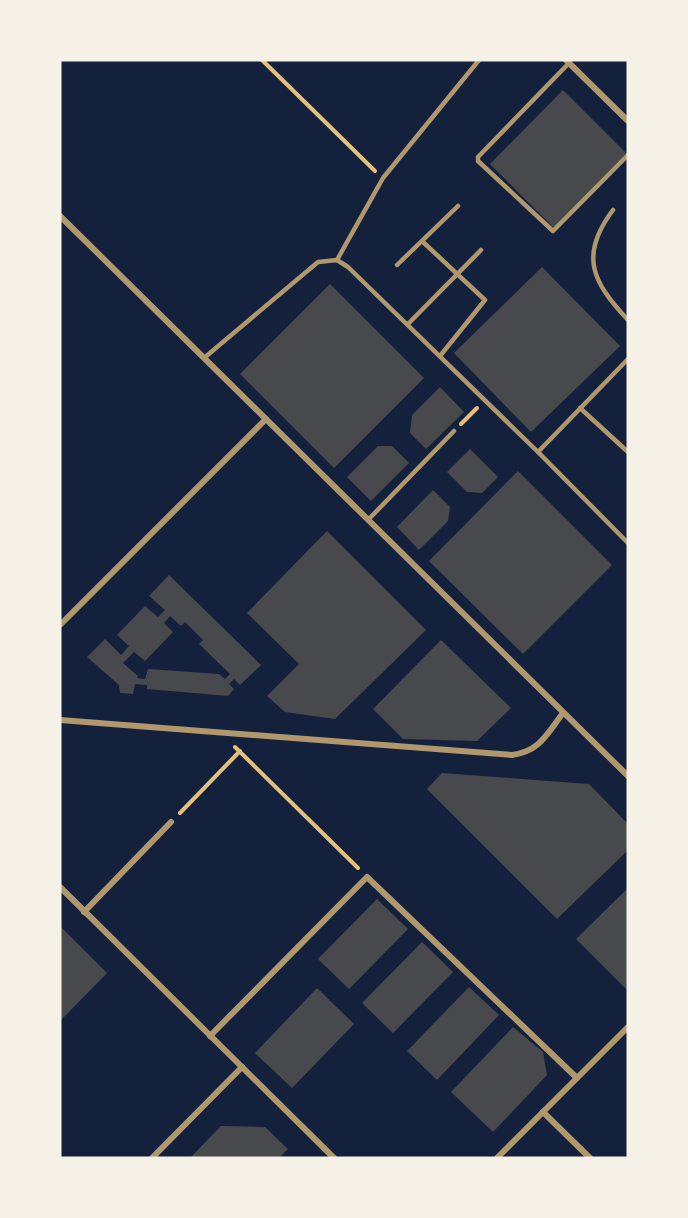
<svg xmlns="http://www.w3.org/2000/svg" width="688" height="1218" viewBox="0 0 688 1218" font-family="'IBM Plex Sans',sans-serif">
  <rect width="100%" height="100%" fill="#14213d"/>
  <!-- building -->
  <g fill="#48494c" fill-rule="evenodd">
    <path d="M563,90L627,154L554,228L490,164Z"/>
    <path d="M542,267L620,346L531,432L454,353Z"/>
    <path d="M330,284L424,378L334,468L240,374Z"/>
    <path d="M440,387L464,412L426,449L410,433L412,415Z"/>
    <path d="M378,446H392L409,463L371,501L347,477Z"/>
    <path d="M470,449L498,477L482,493L467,492L447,472Z"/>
    <path d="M518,471L612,565L523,654L429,561Z"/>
    <path d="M433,490L450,507L448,521L419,550L397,527Z"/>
    <path d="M327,531L426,630L335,719L285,712L267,696L299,664L247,613Z"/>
    <path d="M169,575L261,665L240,685L234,679L229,684L234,689L228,696L147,689V685L135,684L133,694L120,693L119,685L87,657L105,639L121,655L129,646L117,635L145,606L158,617L165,610L149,596ZM170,616L181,626L185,622L203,640L199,644L230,674L225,679L219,674L148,669L145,679L137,678L138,676L123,663L134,652L145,661L173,632L164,623Z"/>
    <path d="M441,640L511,708L477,741L403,739L373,709Z"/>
    <path d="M442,773L589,784L628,824V850L557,919L427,789Z"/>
    <path d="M628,888V991L576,939Z"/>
    <path d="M377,899L408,929L349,989L318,959Z"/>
    <path d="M60,926L107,973L60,1021Z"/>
    <path d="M422,942L453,972L393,1033L362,1003Z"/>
    <path d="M469,987L499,1015L437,1080L407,1051Z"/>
    <path d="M317,988L354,1024L292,1088L255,1053Z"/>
    <path d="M513,1027L543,1052L547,1075L493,1132L451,1092Z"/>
    <path d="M221,1126L265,1127L288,1149L279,1158H190Z"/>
  </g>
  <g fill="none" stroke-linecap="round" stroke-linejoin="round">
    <!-- path -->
    <g stroke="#e5c07b" stroke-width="4">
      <path d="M262,60L375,171"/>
      <path d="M461,424L477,408"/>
      <path d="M235,747L358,868"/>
      <path d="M180,813L240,751"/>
    </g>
    <!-- service -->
    <g stroke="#b1986c" stroke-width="4.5">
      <path d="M569,63L478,157V161L553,231L628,155"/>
      <path d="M613,210C579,255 592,282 628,320"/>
      <path d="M423,242L485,300L440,356"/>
      <path d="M337,260L383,178L479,60"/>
      <path d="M397,265L458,206"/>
      <path d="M408,324L481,250"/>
      <path d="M204,358L318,262L337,260L348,267L538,452"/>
      <path d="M628,359L538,452L628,543"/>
      <path d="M580,408L628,452"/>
      <path d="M368,520L454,431"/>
    </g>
    <!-- minor -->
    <g stroke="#b1986c" stroke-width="6">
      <path d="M566,60L628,121"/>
      <path d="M60,216L628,776"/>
      <path d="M60,625L266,419"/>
      <path d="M60,720L512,755C540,751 547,734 563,713"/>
      <path d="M60,887L334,1158"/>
      <path d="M84,912L171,822"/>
      <path d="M210,1036L367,877L577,1078"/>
      <path d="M543,1112L590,1158"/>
      <path d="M152,1158L242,1067"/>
      <path d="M497,1158L628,1027"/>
    </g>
  </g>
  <!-- border -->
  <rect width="688" height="1218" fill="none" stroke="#f6f1e7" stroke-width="123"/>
</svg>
